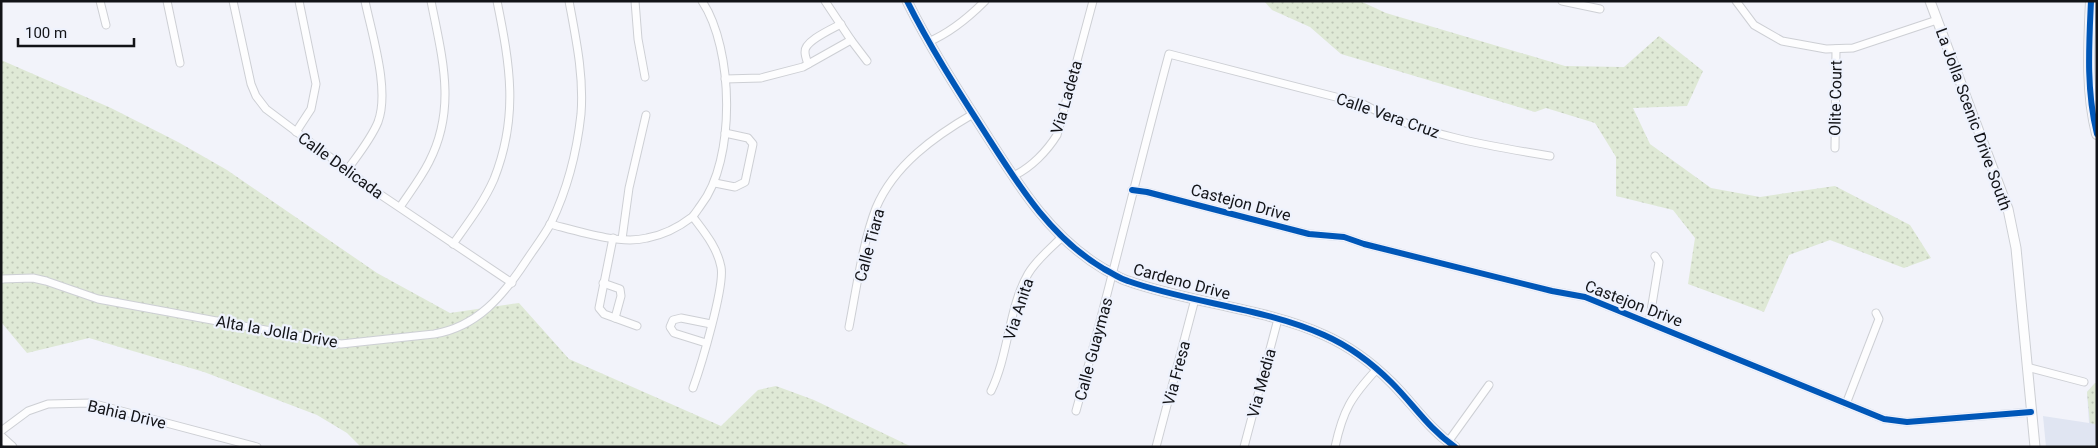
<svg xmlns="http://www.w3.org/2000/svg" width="2098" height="448" viewBox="0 0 2098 448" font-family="Roboto,sans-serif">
  <defs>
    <pattern id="grass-dots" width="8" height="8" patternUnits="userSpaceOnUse" patternTransform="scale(1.25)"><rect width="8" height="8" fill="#dfe9d6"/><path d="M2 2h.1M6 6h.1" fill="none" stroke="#bec7b7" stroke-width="1.8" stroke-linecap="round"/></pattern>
  </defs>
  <rect width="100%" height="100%" fill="#f2f3fa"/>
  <!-- built -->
  <path fill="#e0e5f2" d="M2095,383L2097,447H2046L2043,416L2089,423L2087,392Z"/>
  <!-- grass -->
  <g fill="url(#grass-dots)">
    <path d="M1264,1H1360L1386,13L1565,66L1624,67L1659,36L1703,71L1687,106L1633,108L1650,144L1711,188L1760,197L1835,186L1910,225L1931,258L1904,268L1830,240L1789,255L1764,312L1688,284L1695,238L1673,210L1616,196V157L1595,123L1546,108L1535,112L1341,54L1310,27L1272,10Z"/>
    <path d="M1,60L111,108L178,142L227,170L377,273L450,313L519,303L569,359L721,426L758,390L776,386L814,400L912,447H361L347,433L317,415L204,372L89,338L27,353L1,322Z"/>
    <path d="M2095,383H2097V425L2090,423L2087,392Z"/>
  </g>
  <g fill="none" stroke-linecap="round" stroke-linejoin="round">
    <!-- minor casing -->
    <g stroke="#cdcfd4" stroke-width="9">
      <g id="minor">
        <path d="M100,1L106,25"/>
        <path d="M167,1L180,63"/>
        <path d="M233,1L251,84L256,96L266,109L378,193L512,283"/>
        <path d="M635,1L638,39L645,77"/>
        <path d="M825,1L851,40"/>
        <path d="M1562,1L1600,9"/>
        <path d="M1736,1L1754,25L1782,41L1826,49L1853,48L1937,20"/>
        <path d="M928,42C950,33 968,18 985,1"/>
        <path d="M808,64C807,61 805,56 805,52C804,41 832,29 841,24"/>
        <path d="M725,79L761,78L803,67L851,40L867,61"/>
        <path d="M296,132L311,109L316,84L299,1"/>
        <path d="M1835,148L1836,49"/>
        <path d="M347,170C358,155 371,139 378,122C390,90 372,35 365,1"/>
        <path d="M1013,176C1031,168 1047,151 1057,135L1093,1"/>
        <path d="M715,183L735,187L745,182L753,144L748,138L725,133"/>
        <path d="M1132,190L1147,192L1309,234L1344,237L1364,244L1552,291L1585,297L1884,419L1907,422L2031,412"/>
        <path d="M400,207C410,192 421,178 429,162C457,108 442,57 431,1"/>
        <path d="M693,217C705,233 717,247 721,267C725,286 701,366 693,388"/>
        <path d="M550,224C577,231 620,245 647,238C663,235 679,227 692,217C695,214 698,209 701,205C736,160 734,49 702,1"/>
        <path d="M613,238L599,308L604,314L637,326"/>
        <path d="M622,239L629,188L646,115"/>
        <path d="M453,244C468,223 484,202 494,179C519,116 510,65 497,1"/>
        <path d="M1,279L33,278L46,281L98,299L341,344L434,334C477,327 503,296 526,261C534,249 544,236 551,223C567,190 577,151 581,114C584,76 576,39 569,1"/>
        <path d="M603,283L620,289L621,296L615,318"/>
        <path d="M1649,323L1659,262L1655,256"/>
        <path d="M849,327C856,291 863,241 876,208C894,165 935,136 973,114"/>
        <path d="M706,343L674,333L670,327L673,320L681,318L711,324"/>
        <path d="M2027,367L2084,382"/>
        <path d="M991,391C1009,354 1008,309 1028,274C1036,260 1051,248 1062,237"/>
        <path d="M1846,404L1879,319L1876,313"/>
        <path d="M1076,411C1109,292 1137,173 1169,54L1363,104C1418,134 1488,146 1550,156"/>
        <path d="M1,431L28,411L48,404L91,403L257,447"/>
        <path d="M1448,442L1489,385"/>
        <path d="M1156,447L1195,299"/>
        <path d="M1244,447L1278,319"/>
        <path d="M1335,447C1343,410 1351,397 1377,369"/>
      </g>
    </g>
    <!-- tertiary casing -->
    <g stroke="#cdcfd4" stroke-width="11">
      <g id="tertiary">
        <path d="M907,1C929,45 955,86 982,128C1016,181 1048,236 1104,269C1112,273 1120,279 1128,281C1190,303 1264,308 1324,335C1349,346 1372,363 1392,383C1414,405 1428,428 1455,447"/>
        <path d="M1930,1L2008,209L2016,248L2035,447"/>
        <path d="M1,437L12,447"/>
      </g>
    </g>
    <!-- secondary casing -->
    <g stroke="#cdcfd4" stroke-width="12">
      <path id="secondary" d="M2091,1C2089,45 2086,90 2097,134"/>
    </g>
    <!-- minor -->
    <use href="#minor" stroke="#fdfdfe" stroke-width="7"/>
    <!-- tertiary -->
    <use href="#tertiary" stroke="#fdfdfe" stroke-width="9"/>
    <!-- secondary -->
    <use href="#secondary" stroke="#fdfdfe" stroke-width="10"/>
    <!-- cycleway casing -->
    <g stroke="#eef2fd" stroke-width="9">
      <g id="cycleway">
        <path d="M907,1C929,45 955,86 982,128C1016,181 1048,236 1104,269C1112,273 1120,279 1128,281C1190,303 1264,308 1324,335C1349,346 1372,363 1392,383C1414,405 1428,428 1455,447"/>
        <path d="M2091,1C2089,45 2086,90 2097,134"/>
        <path d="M1132,190L1147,192L1309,234L1344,237L1364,244L1552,291L1585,297L1884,419L1907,422L2031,412"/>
      </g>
    </g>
    <!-- cycleway -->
    <use href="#cycleway" stroke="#0057b8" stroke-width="6"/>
  </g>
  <g text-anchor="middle" stroke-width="4.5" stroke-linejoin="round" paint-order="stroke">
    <!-- street labels -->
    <g font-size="16" fill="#121317" stroke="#eef2fd">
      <text transform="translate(1066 97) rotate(-74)" y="6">Via Ladeta</text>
      <text transform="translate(1835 98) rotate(-89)" y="6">Olite Court</text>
      <text transform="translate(1388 115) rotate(19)" y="6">Calle Vera Cruz</text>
      <text transform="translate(1974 119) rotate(70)" y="6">La Jolla Scenic Drive South</text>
      <text transform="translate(341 165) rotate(36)" y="6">Calle Delicada</text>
      <text transform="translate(1241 202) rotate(15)" y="6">Castejon Drive</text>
      <text transform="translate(869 245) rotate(-75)" y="6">Calle Tiara</text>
      <text transform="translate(1182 281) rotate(15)" y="6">Cardeno Drive</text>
      <text transform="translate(1634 303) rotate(21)" y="6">Castejon Drive</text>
      <text transform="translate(1018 309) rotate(-72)" y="6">Via Anita</text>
      <text transform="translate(277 331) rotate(10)" y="6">Alta la Jolla Drive</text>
      <text transform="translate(1093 349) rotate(-75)" y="6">Calle Guaymas</text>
      <text transform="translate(1176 373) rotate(-75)" y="6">Via Fresa</text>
      <text transform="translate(1261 383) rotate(-75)" y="6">Via Media</text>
      <text transform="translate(127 414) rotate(13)" y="6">Bahia Drive</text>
    </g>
  </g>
  <!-- border -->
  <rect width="2098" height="448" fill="none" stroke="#121317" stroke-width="5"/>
  <!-- scale -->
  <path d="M18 38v8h116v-8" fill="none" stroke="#121317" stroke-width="2.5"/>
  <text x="25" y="38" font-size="15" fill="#121317" stroke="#eef2fd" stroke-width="4" paint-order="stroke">100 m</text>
</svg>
